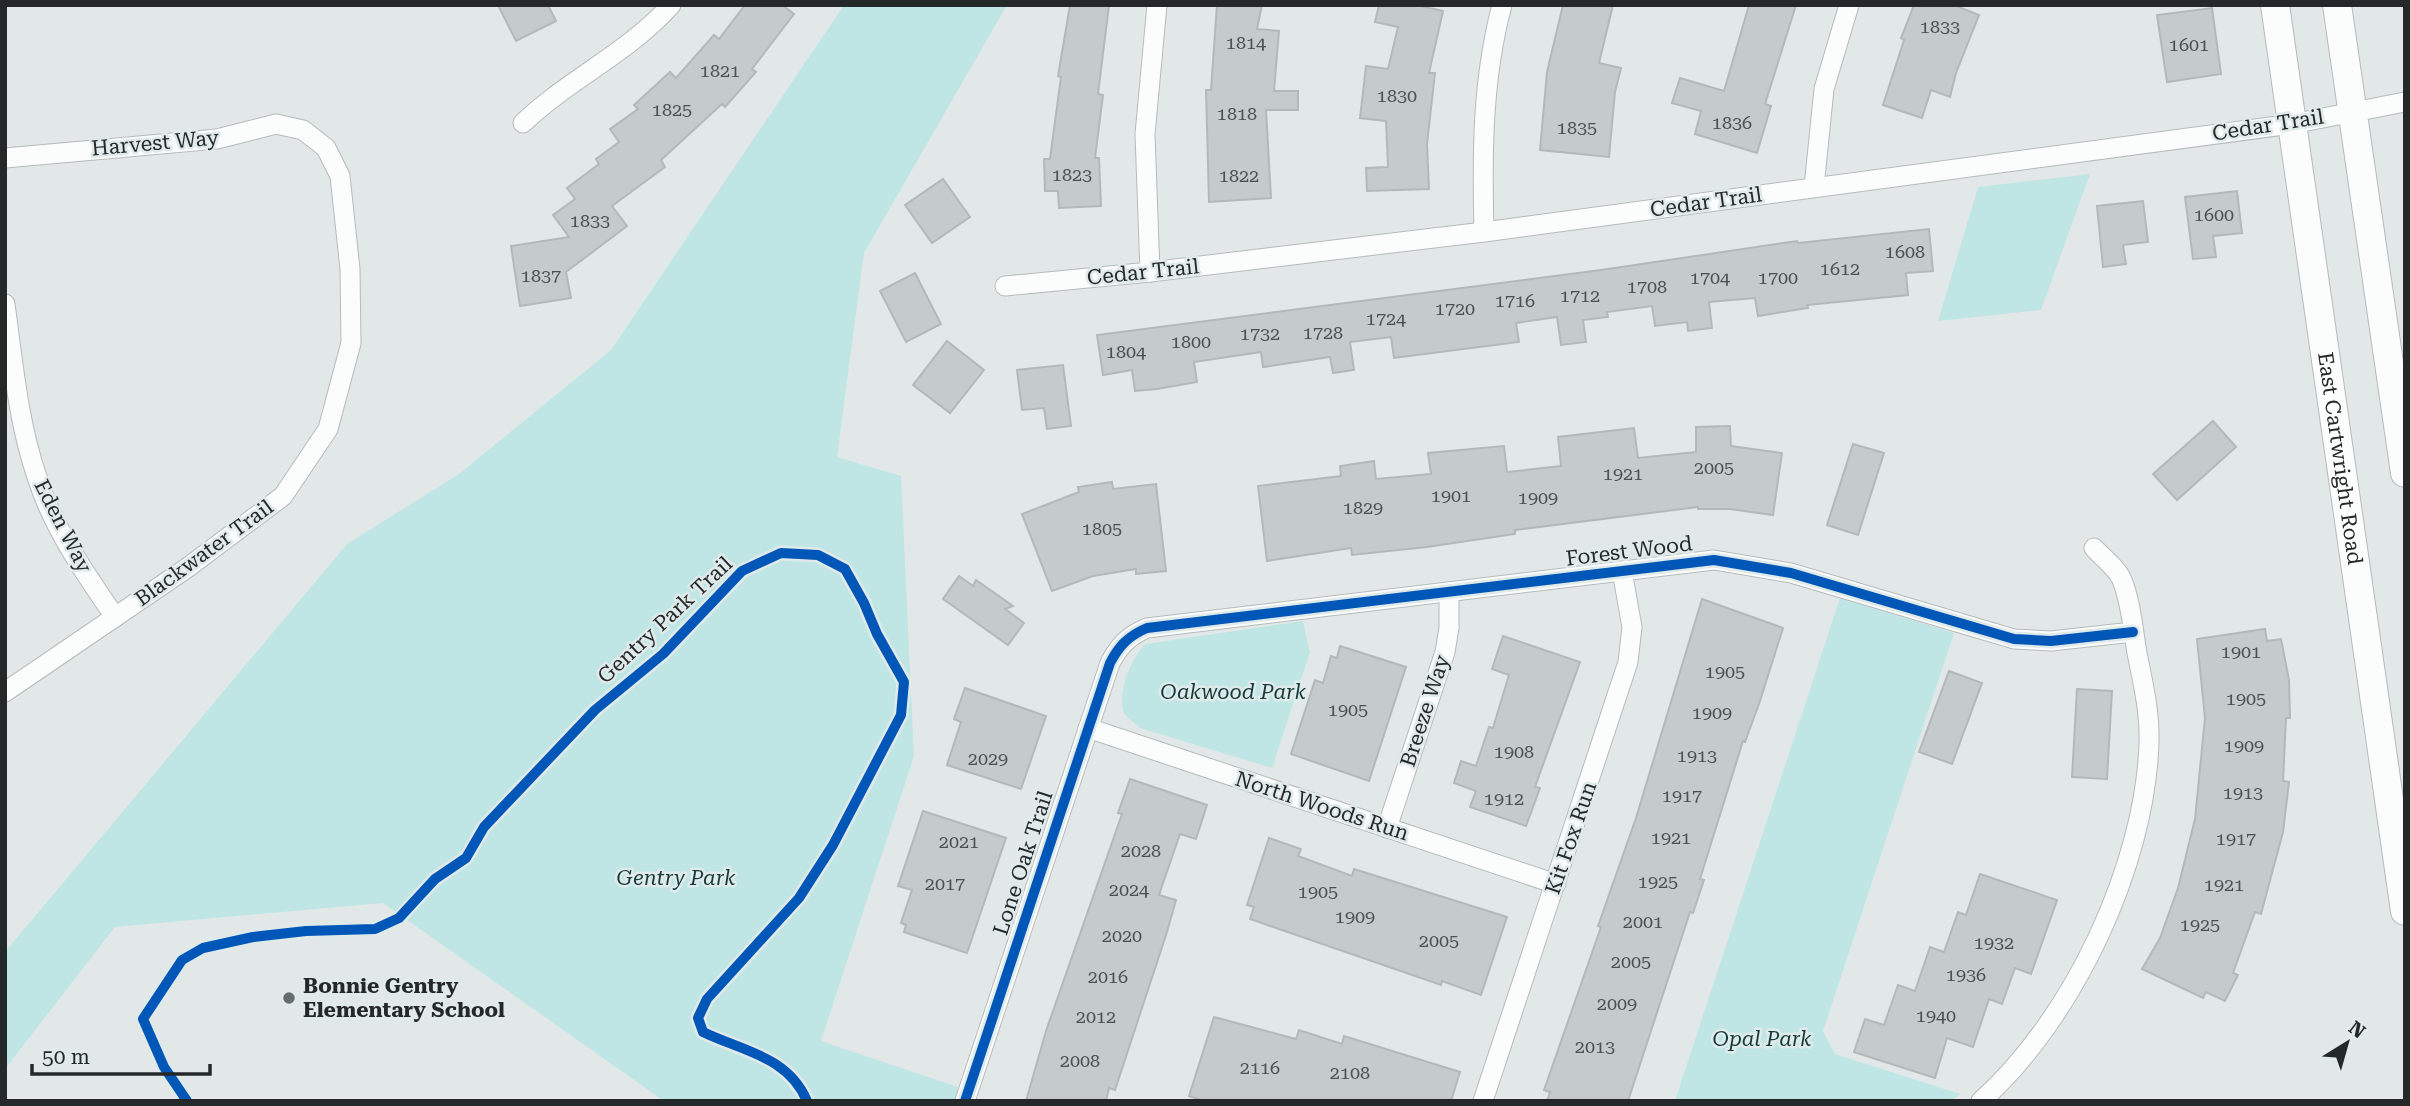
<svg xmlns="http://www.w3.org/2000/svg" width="2410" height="1106" viewBox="0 0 2410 1106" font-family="'Roboto Serif',serif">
  <rect width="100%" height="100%" fill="#e2e8e8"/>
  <!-- green -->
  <g fill="#bfe6e5">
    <path d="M844,5H1007L864,253L837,457L901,476L914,756L821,1041L958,1087L955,1101H664L383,903L115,927L5,1069V952L347,544L459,474L611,350Z"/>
    <path d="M2090,174L2041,310L1938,321L1978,187Z"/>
    <path d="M1840,598L1954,633L1823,1031L1835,1054L1960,1094L1952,1101H1675Z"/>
    <path d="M1303,621L1310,652L1272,768L1140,728L1124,714C1117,694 1130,658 1146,644Z"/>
  </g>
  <!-- building -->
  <g fill="#c5caca" stroke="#b4b9b8" stroke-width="2">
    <path d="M498,5H548L556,21L516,41Z"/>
    <path d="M745,5H782L794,14L752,69L756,72L725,107L722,104L661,160L665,167L612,206L627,226L566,272L571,298L520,306L511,246L569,237L553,215L575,199L567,188L599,164L596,159L619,142L610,129L638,109L634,105L670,72L676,78L714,35L719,39Z"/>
    <path d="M1070,5H1109L1098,94L1103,95L1095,158H1099L1101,206L1059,208L1058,191H1045L1044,159H1050L1061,77L1058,76Z"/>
    <path d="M1217,5H1262L1257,29L1279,31L1274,91H1298V110H1266L1271,198L1209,202L1206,90H1211Z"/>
    <path d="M1379,5H1416L1443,11L1429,73H1435L1427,144L1429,189L1367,191L1366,168L1388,167L1386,121L1360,118L1366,66L1388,69L1398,27L1375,22Z"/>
    <path d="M1563,5H1613L1599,63L1621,68L1615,92L1609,157L1540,150L1547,72Z"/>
    <path d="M1749,5H1796L1765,104L1771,106L1757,153L1695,134L1701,111L1672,103L1680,78L1724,91Z"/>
    <path d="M1914,5H1954L1979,15L1956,73L1950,97L1931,90L1922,118L1883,105L1904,40L1901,38Z"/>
    <path d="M2212,8L2221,74L2167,82L2157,15Z"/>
    <path d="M943,179L970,217L932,243L905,205Z"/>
    <path d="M2237,191L2242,233L2213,236L2216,257L2193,259L2185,197Z"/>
    <path d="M2143,201L2148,242L2123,245L2126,264L2103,267L2097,206Z"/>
    <path d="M1929,229L1933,271L1906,273L1908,295L1807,305L1808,308L1758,316L1755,298L1709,302L1712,328L1688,331L1687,322L1655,326L1652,306L1607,312L1608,317L1583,320L1586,342L1561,345L1557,317L1516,323L1519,342L1394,358L1391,337L1350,342L1354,370L1333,373L1330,357L1263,367L1261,352L1194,362L1197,382L1157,389L1135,391L1132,370L1103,375L1097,335L1601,270L1797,241L1798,243Z"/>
    <path d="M915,273L941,324L906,342L880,291Z"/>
    <path d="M947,341L984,370L950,413L913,385Z"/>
    <path d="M1063,365L1071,426L1047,429L1044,408L1022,410L1017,370Z"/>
    <path d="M2213,421L2236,447L2177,500L2153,474Z"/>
    <path d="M1730,426L1731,446L1782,453L1773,515L1730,509H1698V507L1515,530V534L1427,547L1352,555L1351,548L1267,561L1258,486L1341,476L1340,466L1374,461L1376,479L1431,474L1428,453L1504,446L1507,472L1561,466L1558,437L1634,428L1638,458L1696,452V427Z"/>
    <path d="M1853,444L1884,453L1858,535L1827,525Z"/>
    <path d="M1112,482L1113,489L1156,484L1166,571L1136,574V569L1093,576L1052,591L1022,514L1079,492L1078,487Z"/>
    <path d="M959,576L973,586L976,580L1013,606L1005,609L1024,623L1008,645L943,599Z"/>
    <path d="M1702,599L1783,628L1760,701L1745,742L1743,741L1700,879L1704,880L1693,913L1690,912L1628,1101H1547L1550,1092L1544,1090L1601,927L1598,926L1636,818Z"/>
    <path d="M2265,629L2267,641L2281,639L2289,680L2290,718H2286L2283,781L2289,782L2283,832L2261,914L2255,912L2233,973L2238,975L2225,1001L2206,992L2203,998L2142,969L2160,938L2178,888L2195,819L2205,718L2197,639Z"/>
    <path d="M1503,636L1580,662L1535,787L1540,788L1526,826L1470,807L1476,791L1454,783L1461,761L1476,766L1489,727L1493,728L1509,675L1492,669Z"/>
    <path d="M1340,646L1406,667L1369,781L1291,754L1315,680L1323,683L1331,656L1337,658Z"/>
    <path d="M1949,671L1982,683L1952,764L1919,752Z"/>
    <path d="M965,688L1046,716L1021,789L947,765L961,722L954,719Z"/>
    <path d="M2077,689L2112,691L2107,779L2072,777Z"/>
    <path d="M1130,779L1207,805L1196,839L1180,834L1162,886L1159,895L1176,900L1167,932L1115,1090L1109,1088L1106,1101H1026L1046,1031L1122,814L1118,813Z"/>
    <path d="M923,811L1006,838L967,953L904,932L906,925L901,923L912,890L898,886Z"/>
    <path d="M1269,838L1301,849L1298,856L1352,876L1354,869L1507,917L1481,995L1442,981L1441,985L1250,919L1254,907L1247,905Z"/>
    <path d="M1980,874L2057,900L2031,974L2015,968L2002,1004L1989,999L1973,1047L1947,1038L1935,1078L1854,1052L1865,1019L1884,1025L1898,985L1915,991L1930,947L1944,952L1958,912L1966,915Z"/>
    <path d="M1214,1017L1296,1039L1299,1030L1342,1044L1344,1036L1460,1072L1451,1101H1204L1189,1096Z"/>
  </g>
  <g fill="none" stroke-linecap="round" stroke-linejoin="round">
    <!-- street casing -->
    <g stroke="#b6bbba" stroke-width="21">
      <g id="street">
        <path d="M523,123C569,79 628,53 671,5"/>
        <path d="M5,158L217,139L276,124L303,130L326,148L340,176L350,269L351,343L328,429L283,496L187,568L5,692"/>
        <path d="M1814,187L1824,89L1849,5"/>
        <path d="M1484,232C1482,155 1482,80 1502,5"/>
        <path d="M1150,272L1145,134L1157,5"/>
        <path d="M1005,286L1150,272L1484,232L2292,124L2405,102"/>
        <path d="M5,304C13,361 18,422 37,477C53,528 85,573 115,617"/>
        <path d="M1088,728L1556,884"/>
        <path d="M1387,828L1445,652L1449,628V592"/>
        <path d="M965,1101L1110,663C1119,646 1128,636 1147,628L1714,560L1791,573L2014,639L2051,641L2133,632"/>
        <path d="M1483,1101L1628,662L1632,627L1622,571"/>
        <path d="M1981,1101C2073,1019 2145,866 2149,743C2150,712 2143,683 2137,653C2133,630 2131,602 2122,580C2117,568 2103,558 2094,548"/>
      </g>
    </g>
    <!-- secondary casing -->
    <g stroke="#b6bbba" stroke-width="30">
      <g id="secondary">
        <path id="s1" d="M2275,5L2405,911"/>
        <path d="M2337,5L2405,473"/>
      </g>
    </g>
    <!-- street -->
    <use href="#street" stroke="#fbfcfc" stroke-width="19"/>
    <!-- secondary -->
    <use href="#secondary" stroke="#fbfcfc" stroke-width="28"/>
    <!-- cycleway casing -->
    <g stroke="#e0eaea" stroke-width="15">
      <g id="cycleway">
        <path d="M187,1101L164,1067L143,1019L182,960L203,948L253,937L306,931L375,929L399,918L435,879L466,858L484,827L595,710L663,654L742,571L781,553L818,555L845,569L864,603L877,634L904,682L901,715L833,845L799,898L707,999L698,1018L703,1032C742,1051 788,1056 807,1101"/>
        <path d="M965,1101L1110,663C1119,646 1128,636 1147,628L1714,560L1791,573L2014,639L2051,641L2133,632"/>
      </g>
    </g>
    <!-- cycleway -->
    <use href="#cycleway" stroke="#0057b8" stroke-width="10"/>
  </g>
  <!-- markers -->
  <circle fill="#666b6b" stroke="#e0eaea" stroke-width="2.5" cx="289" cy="998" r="7"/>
  <g text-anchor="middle" stroke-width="5" stroke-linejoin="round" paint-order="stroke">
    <!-- number labels -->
    <g font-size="18" fill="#4c5050">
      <text x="1940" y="33">1833</text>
      <text x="1246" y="49">1814</text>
      <text x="2189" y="51">1601</text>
      <text x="720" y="77">1821</text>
      <text x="1397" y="102">1830</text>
      <text x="672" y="116">1825</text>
      <text x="1237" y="120">1818</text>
      <text x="1732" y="129">1836</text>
      <text x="1577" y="134">1835</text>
      <text x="1072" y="181">1823</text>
      <text x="1239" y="182">1822</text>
      <text x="2214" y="221">1600</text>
      <text x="590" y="227">1833</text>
      <text x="1905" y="258">1608</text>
      <text x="1840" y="275">1612</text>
      <text x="541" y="282">1837</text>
      <text x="1710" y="284">1704</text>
      <text x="1778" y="284">1700</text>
      <text x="1647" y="293">1708</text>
      <text x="1580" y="302">1712</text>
      <text x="1515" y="307">1716</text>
      <text x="1455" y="315">1720</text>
      <text x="1386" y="325">1724</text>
      <text x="1323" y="339">1728</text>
      <text x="1260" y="340">1732</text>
      <text x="1191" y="348">1800</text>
      <text x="1126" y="358">1804</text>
      <text x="1714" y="474">2005</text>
      <text x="1623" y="480">1921</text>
      <text x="1451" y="502">1901</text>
      <text x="1538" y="504">1909</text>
      <text x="1363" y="514">1829</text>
      <text x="1102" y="535">1805</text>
      <text x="2241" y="658">1901</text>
      <text x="1725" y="678">1905</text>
      <text x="2246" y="705">1905</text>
      <text x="1348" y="716">1905</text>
      <text x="1712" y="719">1909</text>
      <text x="2244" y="752">1909</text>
      <text x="1514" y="758">1908</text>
      <text x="1697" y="762">1913</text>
      <text x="988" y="765">2029</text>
      <text x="2243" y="799">1913</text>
      <text x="1682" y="802">1917</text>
      <text x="1504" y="805">1912</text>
      <text x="1671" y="844">1921</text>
      <text x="2236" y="845">1917</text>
      <text x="959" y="848">2021</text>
      <text x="1141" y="857">2028</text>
      <text x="1658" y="888">1925</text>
      <text x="945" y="890">2017</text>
      <text x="2224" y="891">1921</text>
      <text x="1129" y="896">2024</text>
      <text x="1318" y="898">1905</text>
      <text x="1355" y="923">1909</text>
      <text x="1643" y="928">2001</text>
      <text x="2200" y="931">1925</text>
      <text x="1122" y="942">2020</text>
      <text x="1439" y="947">2005</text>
      <text x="1994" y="949">1932</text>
      <text x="1631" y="968">2005</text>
      <text x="1966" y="981">1936</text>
      <text x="1108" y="983">2016</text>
      <text x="1617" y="1010">2009</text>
      <text x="1936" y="1022">1940</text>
      <text x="1096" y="1023">2012</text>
      <text x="1595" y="1053">2013</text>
      <text x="1080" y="1067">2008</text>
      <text x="1260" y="1074">2116</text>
      <text x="1350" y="1079">2108</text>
    </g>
    <!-- street labels -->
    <g font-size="21" fill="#242828" stroke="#e0eaea">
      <text transform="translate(2268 125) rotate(-9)" y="7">Cedar Trail</text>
      <text transform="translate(155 143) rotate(-5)" y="7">Harvest Way</text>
      <text transform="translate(1706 202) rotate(-8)" y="7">Cedar Trail</text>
      <text transform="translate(1143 272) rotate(-6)" y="7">Cedar Trail</text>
      <text dy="7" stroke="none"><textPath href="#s1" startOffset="458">East Cartwright Road</textPath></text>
      <text transform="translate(63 526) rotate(63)" y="7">Eden Way</text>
      <text transform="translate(1629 551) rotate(-7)" y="7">Forest Wood</text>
      <text transform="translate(204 553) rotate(-36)" y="7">Blackwater Trail</text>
      <text transform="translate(665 620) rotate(-43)" y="7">Gentry Park Trail</text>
      <text transform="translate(1425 711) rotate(-72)" y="7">Breeze Way</text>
      <text transform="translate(1322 806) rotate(18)" y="7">North Woods Run</text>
      <text transform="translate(1571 838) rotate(-71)" y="7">Kit Fox Run</text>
      <text transform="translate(1023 863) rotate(-72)" y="7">Lone Oak Trail</text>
    </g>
    <!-- park labels -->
    <g font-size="21" font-style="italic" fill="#163b3b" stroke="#e0eaea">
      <text x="1233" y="699">Oakwood Park</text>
      <text x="676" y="885">Gentry Park</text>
      <text x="1762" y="1046">Opal Park</text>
    </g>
    <!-- poi labels -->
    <g font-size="21" font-weight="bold" fill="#242828" stroke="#e0eaea" text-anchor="start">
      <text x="303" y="993">Bonnie Gentry<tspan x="303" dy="24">Elementary School</tspan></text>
    </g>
  </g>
  <!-- border -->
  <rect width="2410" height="1106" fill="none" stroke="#242828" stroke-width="14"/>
  <!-- north arrow -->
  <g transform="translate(2347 1043) rotate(37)" stroke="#e0eaea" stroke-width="5" paint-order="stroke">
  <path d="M0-5L12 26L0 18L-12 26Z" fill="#242828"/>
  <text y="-10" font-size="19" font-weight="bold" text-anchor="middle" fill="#242828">N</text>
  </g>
  <!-- scale -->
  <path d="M32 1064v10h178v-10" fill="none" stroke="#242828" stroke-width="3.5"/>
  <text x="42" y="1064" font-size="21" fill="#242828" stroke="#e0eaea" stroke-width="5" paint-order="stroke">50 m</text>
</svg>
